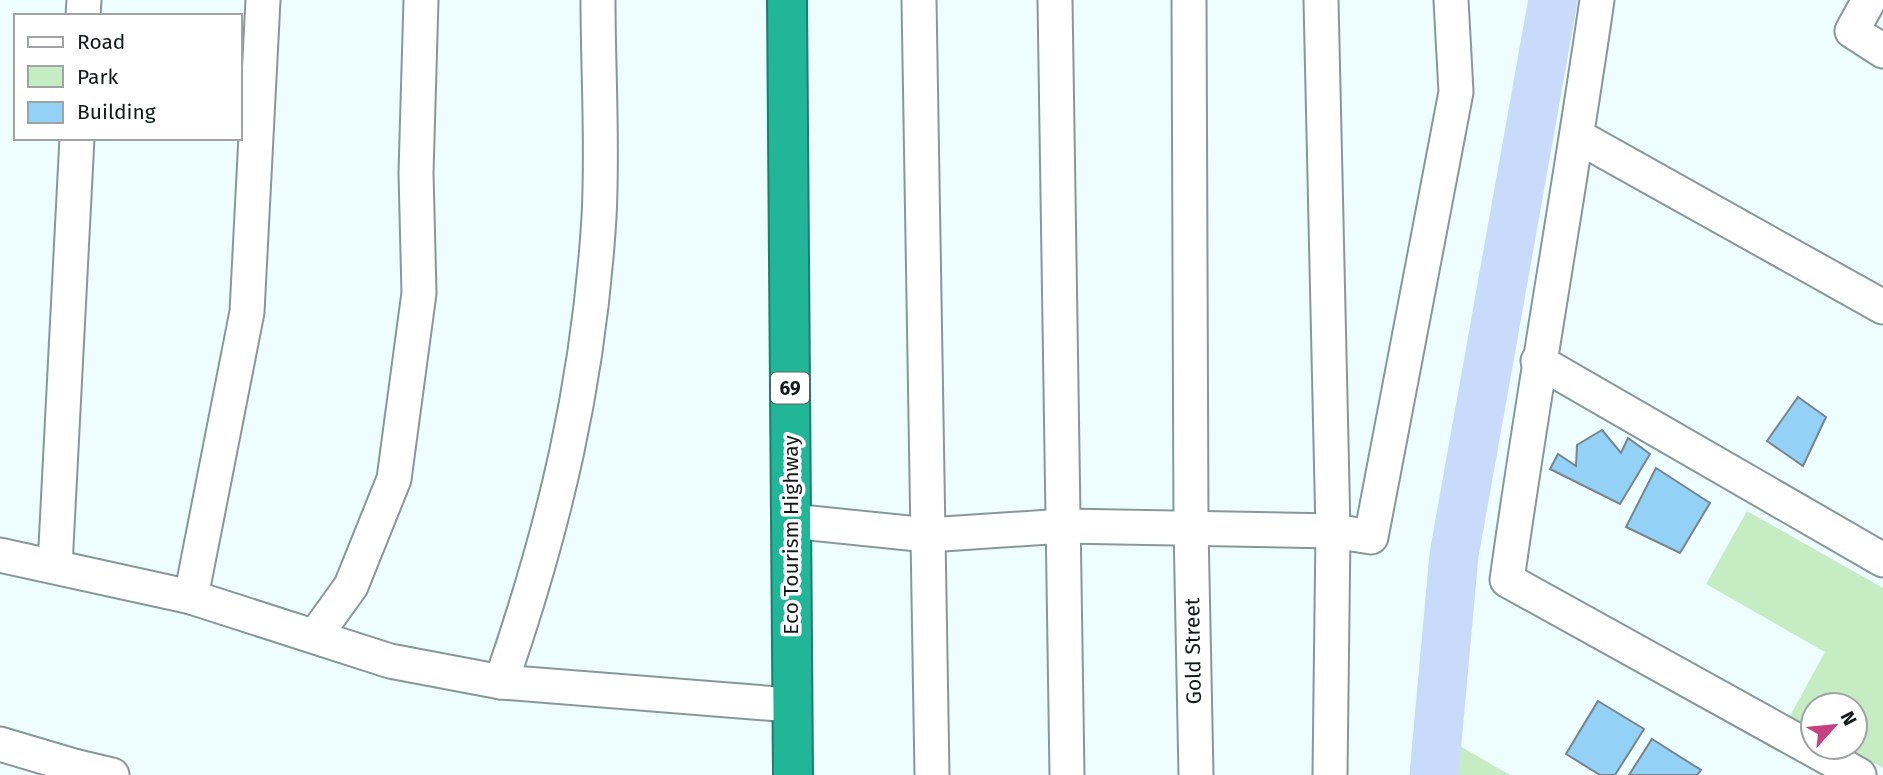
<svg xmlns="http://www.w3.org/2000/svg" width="1883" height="775" viewBox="0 0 1883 775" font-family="'Fira Sans',sans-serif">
  <rect width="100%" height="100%" fill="#eefdfe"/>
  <!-- green -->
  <g fill="#c6ecc4">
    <path d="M1747,511L1883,588V768L1845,747H1855V705H1813V729L1790,716L1825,652L1706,584Z"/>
    <path d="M1432,730L1510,775H1425Z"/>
  </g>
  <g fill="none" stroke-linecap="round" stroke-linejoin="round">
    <!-- river -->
    <path stroke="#cadafb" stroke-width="49" d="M1434,775L1454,555L1553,0"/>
  </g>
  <!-- building -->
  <g fill="#93d2f6" stroke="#78848c" stroke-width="2">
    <path d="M1798,397L1826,417L1803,466L1767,441Z"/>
    <path d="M1602,430L1621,453L1628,438L1650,454L1620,504L1550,469L1558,454L1576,466L1577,445Z"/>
    <path d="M1656,468L1710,503L1680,553L1626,527Z"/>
    <path d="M1598,701L1644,729L1615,775H1600L1566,754Z"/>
    <path d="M1652,739L1701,770L1697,775H1629Z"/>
  </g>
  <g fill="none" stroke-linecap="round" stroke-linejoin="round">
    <!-- street casing -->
    <g stroke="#879899" stroke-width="37">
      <g id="street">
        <path d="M919,0L932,775"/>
        <path d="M1055,0L1067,775"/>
        <path d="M1189,0L1191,527L1196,775"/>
        <path d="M1321,0L1333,531L1330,775"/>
        <path d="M1597,0C1569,194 1534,386 1507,580L1859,775"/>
        <path d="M1869,0L1852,31L1883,51"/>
        <path d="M83,16L84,0"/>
        <path d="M1577,136L1883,307"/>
        <path d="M1538,361L1883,560"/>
        <path d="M791,521L928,535L1064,526L1333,531L1371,537L1456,92L1451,0"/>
        <path d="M0,555L191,597L390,661L501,682L791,705"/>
        <path d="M55,566L77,138"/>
        <path d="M191,597L247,312L263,0"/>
        <path d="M315,636L351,586L394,479L419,293L416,173L421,0"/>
        <path d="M501,682C555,526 589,382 599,217C603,145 598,72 598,0"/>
        <path d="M0,744L74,766"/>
        <path d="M72,775L74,766L112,775"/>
      </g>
    </g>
    <!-- highway casing -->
    <g stroke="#1c7f6b" stroke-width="42">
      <path id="highway" d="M787,0L793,775"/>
    </g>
    <!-- street -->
    <use href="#street" stroke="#fff" stroke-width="33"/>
    <!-- highway -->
    <use href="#highway" stroke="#21b697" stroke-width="38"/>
  </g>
  <g text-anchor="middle" stroke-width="7" stroke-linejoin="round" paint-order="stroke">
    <!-- shield labels -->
    <rect fill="#fff" stroke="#595e5e" stroke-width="2" x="771" y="372.5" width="38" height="31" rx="5"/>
    <g font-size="19" font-weight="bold" fill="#121919">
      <text x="790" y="395">69</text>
    </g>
    <!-- street labels -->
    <g font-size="21" fill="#121919" stroke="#fff">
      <text transform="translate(791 535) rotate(-90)" y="7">Eco Tourism Highway</text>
      <text transform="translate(1193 651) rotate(-91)" y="7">Gold Street</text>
    </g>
  </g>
  <!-- legend -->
  <rect x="14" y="14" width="228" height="126" fill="#ffffff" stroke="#a0a3a3" stroke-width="2"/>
  <rect x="28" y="37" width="35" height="10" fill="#ffffff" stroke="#a0a3a3" stroke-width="2"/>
  <text x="77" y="49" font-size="21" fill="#121919">Road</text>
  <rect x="28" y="66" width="35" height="21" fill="#c6ecc4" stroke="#a0a3a3" stroke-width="2"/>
  <text x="77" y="84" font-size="21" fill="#121919">Park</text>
  <rect x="28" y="102" width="35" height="21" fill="#93d2f6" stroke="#a0a3a3" stroke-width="2"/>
  <text x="77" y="119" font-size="21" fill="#121919">Building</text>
  <!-- north arrow -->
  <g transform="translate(1834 726) rotate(63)"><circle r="33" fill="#ffffff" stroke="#a0a3a3" stroke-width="2"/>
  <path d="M0-5L12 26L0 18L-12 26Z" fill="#c74180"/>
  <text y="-10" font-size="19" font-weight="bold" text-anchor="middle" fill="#121919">N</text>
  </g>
</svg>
